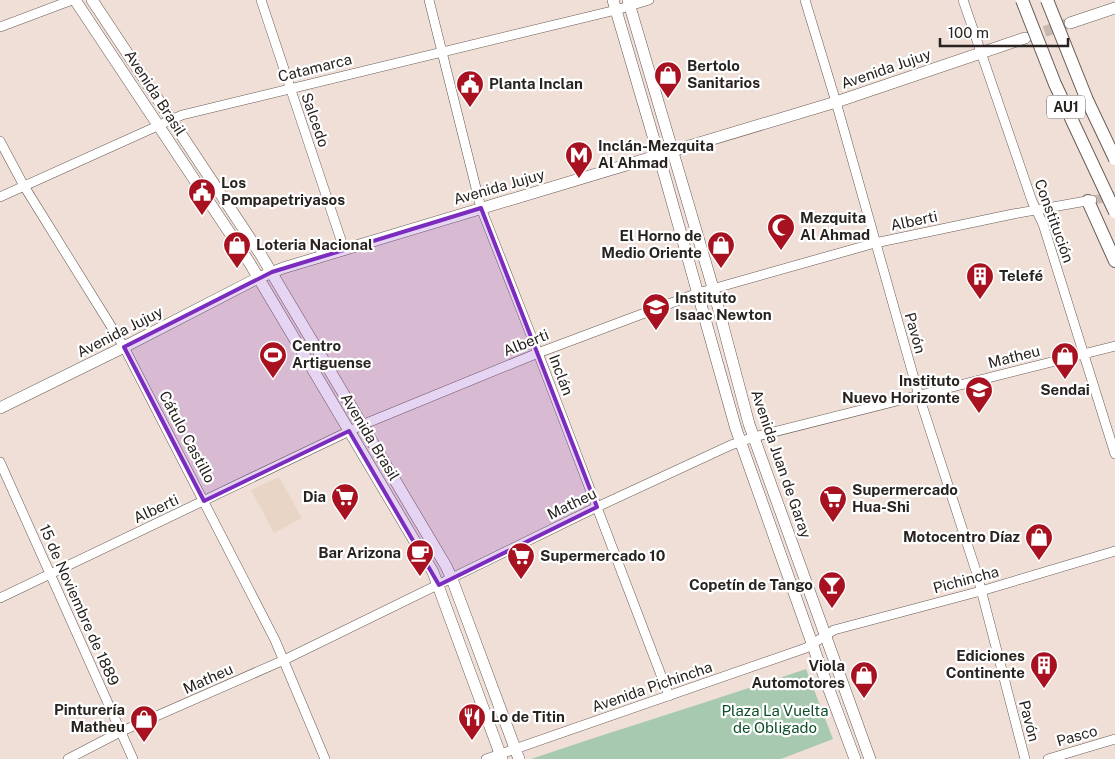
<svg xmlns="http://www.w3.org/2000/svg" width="1115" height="759" viewBox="0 0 1115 759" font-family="'Public Sans',sans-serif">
  <rect width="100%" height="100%" fill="#efdfd7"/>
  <!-- commercial -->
  <path fill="#e8d5c5" d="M279,477L302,518L274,533L251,490Z"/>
  <!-- green -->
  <path fill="#a7c9af" d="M806,669L833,739L781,759H531C623,728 715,700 806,669Z"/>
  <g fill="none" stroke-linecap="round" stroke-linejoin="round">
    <!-- minor-tunnel -->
    <path stroke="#c7b9b2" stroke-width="9" stroke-dasharray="9 4.5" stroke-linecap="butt" d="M1093,200L1115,196"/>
    <!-- major-tunnel -->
    <path stroke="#c7b9b2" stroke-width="11" stroke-dasharray="11 5.5" stroke-linecap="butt" d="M1029,37L1066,24"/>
    <!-- minor casing -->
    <g stroke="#675a53" stroke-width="10">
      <g id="minor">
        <path d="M261,0L344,249"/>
        <path d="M429,0L481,208L538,353L669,696"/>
        <path d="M805,0L836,102L919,396L977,574L1025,759"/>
        <path d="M963,0L1032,201L1043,224L1115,454"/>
        <path d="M0,27L72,0"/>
        <path d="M0,141L24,186L124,347L275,640L325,759"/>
        <path d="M0,197L182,115L616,10L649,0"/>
        <path d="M0,462L133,759"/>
        <path d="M0,598L362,425L538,353L698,293L875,243L1013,214L1092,200"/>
        <path d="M68,759L120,732L284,660L597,507L731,445L754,437L1115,346"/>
        <path d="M486,759L806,648L834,630L981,591L1115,551"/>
        <path d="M1048,759L1115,739"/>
      </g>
    </g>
    <!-- major casing -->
    <g stroke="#675a53" stroke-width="12">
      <g id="major">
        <path d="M75,0L249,262L433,572L502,759"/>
        <path d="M92,0L261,255L446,566L452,579L519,759"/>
        <path d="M613,0L665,177L736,429L818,660L855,759"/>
        <path d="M628,0L713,288L749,424L870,759"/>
        <path d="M1070,23L1115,8"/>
        <path d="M0,408L124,347L258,278L283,268L836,102L1025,38"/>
      </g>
    </g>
    <!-- highway casing -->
    <g stroke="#675a53" stroke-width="14">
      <path id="highway" d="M1088,201L1115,261"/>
    </g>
    <!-- minor -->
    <use href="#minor" stroke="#fff" stroke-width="9"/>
    <!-- major -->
    <use href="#major" stroke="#fff" stroke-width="11"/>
    <!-- highway -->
    <use href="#highway" stroke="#fff" stroke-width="12"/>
    <!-- highway-bridge casing -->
    <g stroke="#675a53" stroke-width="14" stroke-linecap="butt">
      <g id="highway-bridge">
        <path d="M1022,0L1055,84L1115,212"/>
        <path d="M1047,0L1087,100L1115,159"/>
      </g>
    </g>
    <!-- highway-bridge -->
    <use href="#highway-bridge" stroke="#fff" stroke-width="12"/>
  </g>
  <!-- marked area -->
  <path fill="#7b2cbf" fill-opacity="0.2" stroke="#7b2cbf" stroke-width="4" stroke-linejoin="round" d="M481,208L597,507L439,585L349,431L204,501L124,347L272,272Z"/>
  <!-- icons -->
  <defs>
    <g id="shop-pin" transform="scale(1.4375)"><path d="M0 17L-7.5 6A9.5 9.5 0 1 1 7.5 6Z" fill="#a81220" stroke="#fff"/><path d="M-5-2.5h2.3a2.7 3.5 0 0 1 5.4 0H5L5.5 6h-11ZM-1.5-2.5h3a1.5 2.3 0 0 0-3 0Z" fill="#fff"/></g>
    <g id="civic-pin" transform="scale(1.4375)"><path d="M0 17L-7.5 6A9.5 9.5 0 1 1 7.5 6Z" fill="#a81220" stroke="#fff"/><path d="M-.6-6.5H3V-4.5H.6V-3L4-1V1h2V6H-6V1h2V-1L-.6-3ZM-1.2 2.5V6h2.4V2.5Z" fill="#fff"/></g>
    <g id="metro-pin" transform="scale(1.4375)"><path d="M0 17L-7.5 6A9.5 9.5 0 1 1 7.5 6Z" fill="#a81220" stroke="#fff"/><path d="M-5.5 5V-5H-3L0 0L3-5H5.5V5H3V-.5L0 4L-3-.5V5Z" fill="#fff"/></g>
    <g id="mosque-pin" transform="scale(1.4375)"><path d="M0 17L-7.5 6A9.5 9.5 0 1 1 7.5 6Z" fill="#a81220" stroke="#fff"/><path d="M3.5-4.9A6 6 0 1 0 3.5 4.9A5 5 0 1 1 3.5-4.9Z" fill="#fff"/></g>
    <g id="building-pin" transform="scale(1.4375)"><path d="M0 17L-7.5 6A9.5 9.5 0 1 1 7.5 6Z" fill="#a81220" stroke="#fff"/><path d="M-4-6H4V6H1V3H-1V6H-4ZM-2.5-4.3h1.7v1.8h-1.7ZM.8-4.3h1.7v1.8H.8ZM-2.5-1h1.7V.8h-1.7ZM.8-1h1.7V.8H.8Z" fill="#fff"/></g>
    <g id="school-pin" transform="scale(1.4375)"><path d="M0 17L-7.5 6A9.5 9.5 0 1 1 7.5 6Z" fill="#a81220" stroke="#fff"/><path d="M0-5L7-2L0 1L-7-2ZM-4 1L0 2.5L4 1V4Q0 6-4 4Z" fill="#fff"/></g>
    <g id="stadium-pin" transform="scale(1.4375)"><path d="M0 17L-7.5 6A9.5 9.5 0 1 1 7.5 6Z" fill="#a81220" stroke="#fff"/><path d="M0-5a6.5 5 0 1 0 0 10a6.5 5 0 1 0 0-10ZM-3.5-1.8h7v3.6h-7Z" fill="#fff"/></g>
    <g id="supermarket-pin" transform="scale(1.4375)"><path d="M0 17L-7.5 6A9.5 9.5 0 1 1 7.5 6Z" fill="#a81220" stroke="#fff"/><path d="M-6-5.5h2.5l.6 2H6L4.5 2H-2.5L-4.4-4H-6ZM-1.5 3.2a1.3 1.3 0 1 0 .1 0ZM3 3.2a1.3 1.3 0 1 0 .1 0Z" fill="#fff"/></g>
    <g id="cafe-pin" transform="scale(1.4375)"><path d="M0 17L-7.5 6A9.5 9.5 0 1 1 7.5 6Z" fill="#a81220" stroke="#fff"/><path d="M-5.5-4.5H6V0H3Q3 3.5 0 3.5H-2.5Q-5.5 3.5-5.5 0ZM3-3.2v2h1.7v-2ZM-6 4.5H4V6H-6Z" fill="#fff"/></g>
    <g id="bar-pin" transform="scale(1.4375)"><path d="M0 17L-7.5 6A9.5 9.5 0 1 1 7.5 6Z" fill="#a81220" stroke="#fff"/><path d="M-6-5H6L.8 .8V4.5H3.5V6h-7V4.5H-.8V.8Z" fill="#fff"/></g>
    <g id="restaurant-pin" transform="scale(1.4375)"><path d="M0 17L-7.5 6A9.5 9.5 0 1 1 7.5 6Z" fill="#a81220" stroke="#fff"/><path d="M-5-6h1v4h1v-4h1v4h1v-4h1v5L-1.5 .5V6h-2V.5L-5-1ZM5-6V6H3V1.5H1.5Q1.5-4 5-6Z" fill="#fff"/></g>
  </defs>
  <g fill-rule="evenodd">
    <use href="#shop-pin" x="668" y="75"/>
    <use href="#civic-pin" x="470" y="84"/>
    <use href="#metro-pin" x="579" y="155"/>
    <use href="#civic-pin" x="202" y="192"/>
    <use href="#mosque-pin" x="781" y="227"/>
    <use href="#shop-pin" x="237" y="245"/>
    <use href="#shop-pin" x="721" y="245"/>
    <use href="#building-pin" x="980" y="276"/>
    <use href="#school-pin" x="656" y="307"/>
    <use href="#stadium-pin" x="273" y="355"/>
    <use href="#shop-pin" x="1065" y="356"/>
    <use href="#school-pin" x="979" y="390"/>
    <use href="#supermarket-pin" x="345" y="497"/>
    <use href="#supermarket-pin" x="833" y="499"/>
    <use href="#shop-pin" x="1039" y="537"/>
    <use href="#cafe-pin" x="420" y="553"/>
    <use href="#supermarket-pin" x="521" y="556"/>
    <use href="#bar-pin" x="832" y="585"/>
    <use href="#building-pin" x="1044" y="665"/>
    <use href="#shop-pin" x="864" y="675"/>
    <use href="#restaurant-pin" x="472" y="717"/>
    <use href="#shop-pin" x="144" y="719"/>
  </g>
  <g text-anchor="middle" stroke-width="4.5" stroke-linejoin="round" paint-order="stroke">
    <!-- shield labels -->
    <rect fill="#fff" stroke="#696563" stroke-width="1" x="1047" y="95.5" width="38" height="23" rx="4"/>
    <g font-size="14" font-weight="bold" fill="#292320">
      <text x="1066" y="112">AU1</text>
    </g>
    <!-- poi labels -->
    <g font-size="15" font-weight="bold" fill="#292320" stroke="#fff" text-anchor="start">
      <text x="687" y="71">Bertolo<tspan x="687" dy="17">Sanitarios</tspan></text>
      <text x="489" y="89">Planta Inclan</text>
      <text x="598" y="151">Inclán-Mezquita<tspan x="598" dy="17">Al Ahmad</tspan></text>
      <text x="221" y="188">Los<tspan x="221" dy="17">Pompapetriyasos</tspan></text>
      <text x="800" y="223">Mezquita<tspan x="800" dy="17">Al Ahmad</tspan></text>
      <text x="702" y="241" text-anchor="end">El Horno de<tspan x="702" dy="17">Medio Oriente</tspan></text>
      <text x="256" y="250">Loteria Nacional</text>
      <text x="999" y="281">Telefé</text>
      <text x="675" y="303">Instituto<tspan x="675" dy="17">Isaac Newton</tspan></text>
      <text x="292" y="351">Centro<tspan x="292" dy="17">Artiguense</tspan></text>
      <text x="960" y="386" text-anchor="end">Instituto<tspan x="960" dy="17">Nuevo Horizonte</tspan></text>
      <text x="1065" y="395" text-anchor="middle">Sendai</text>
      <text x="852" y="495">Supermercado<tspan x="852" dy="17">Hua-Shi</tspan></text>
      <text x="326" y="502" text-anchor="end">Dia</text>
      <text x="1020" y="542" text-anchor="end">Motocentro Díaz</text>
      <text x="401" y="558" text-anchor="end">Bar Arizona</text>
      <text x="540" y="561">Supermercado 10</text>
      <text x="813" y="590" text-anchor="end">Copetín de Tango</text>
      <text x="1025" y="661" text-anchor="end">Ediciones<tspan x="1025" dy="17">Continente</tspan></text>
      <text x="845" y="671" text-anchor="end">Viola<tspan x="845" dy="17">Automotores</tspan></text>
      <text x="125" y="715" text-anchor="end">Pinturería<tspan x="125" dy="17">Matheu</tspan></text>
      <text x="491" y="722">Lo de Titin</text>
    </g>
    <!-- street labels -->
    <g font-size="15" fill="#292320" stroke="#fff">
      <text transform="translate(315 68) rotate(-14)" y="5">Catamarca</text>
      <text transform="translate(886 69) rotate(-19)" y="5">Avenida Jujuy</text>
      <text transform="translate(155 93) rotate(57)" y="5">Avenida Brasil</text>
      <text transform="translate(315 120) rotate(71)" y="5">Salcedo</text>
      <text transform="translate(499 187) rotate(-16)" y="5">Avenida Jujuy</text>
      <text transform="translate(914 221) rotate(-12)" y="5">Alberti</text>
      <text transform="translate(1054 221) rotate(70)" y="5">Constitución</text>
      <text transform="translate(120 332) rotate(-27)" y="5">Avenida Jujuy</text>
      <text transform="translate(915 333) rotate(74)" y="5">Pavón</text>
      <text transform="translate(526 343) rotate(-22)" y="5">Alberti</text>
      <text transform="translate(1014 357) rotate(-14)" y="5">Matheu</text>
      <text transform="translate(561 375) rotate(69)" y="5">Inclán</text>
      <text transform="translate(187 437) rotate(62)" y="5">Cátulo Castillo</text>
      <text transform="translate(370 437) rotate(59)" y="5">Avenida Brasil</text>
      <text transform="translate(781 464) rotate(71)" y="5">Avenida Juan de Garay</text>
      <text transform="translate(572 504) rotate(-26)" y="5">Matheu</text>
      <text transform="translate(156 509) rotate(-25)" y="5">Alberti</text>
      <text transform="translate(966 580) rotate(-15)" y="5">Pichincha</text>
      <text transform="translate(79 605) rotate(66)" y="5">15 de Noviembre de 1889</text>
      <text transform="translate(208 679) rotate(-24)" y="5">Matheu</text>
      <text transform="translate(652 687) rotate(-19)" y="5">Avenida Pichincha</text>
      <text transform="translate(1029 721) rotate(75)" y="5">Pavón</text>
      <text transform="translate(1077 736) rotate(-16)" y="5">Pasco</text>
    </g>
    <!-- park labels -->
    <g font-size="15" fill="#0c4e27" stroke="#fff">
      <text x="775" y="716">Plaza La Vuelta<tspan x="775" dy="17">de Obligado</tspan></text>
    </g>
  </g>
  <!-- scale -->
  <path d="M940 38v8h128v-8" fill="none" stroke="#292320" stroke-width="2.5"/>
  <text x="948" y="38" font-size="15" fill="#292320" stroke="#ffffff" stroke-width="4" paint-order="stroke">100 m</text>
</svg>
